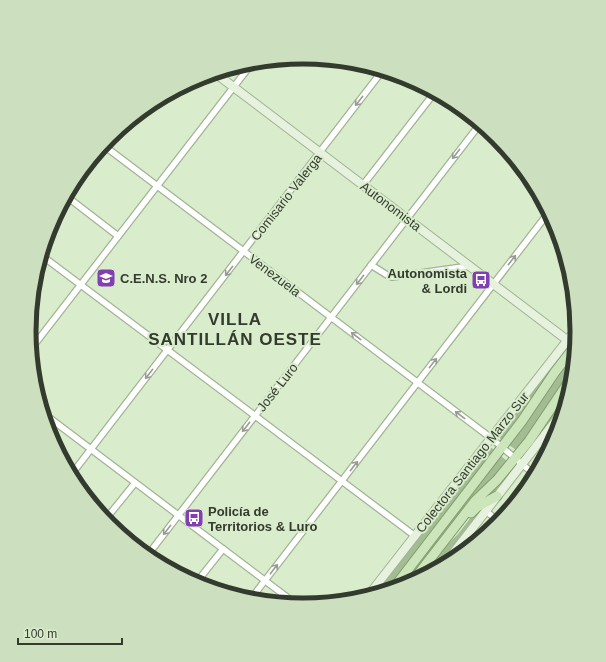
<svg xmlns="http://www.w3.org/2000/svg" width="606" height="662" viewBox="0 0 606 662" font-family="Arial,sans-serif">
  <rect width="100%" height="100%" fill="#d9edcc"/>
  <!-- green -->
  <g fill="#a4bc94">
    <path d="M574,354L573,371L530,434L516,450L509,445L556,377Z"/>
    <path d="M556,360L557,362L533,401L503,439H500L499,434Z"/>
    <path d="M572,384L566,402L532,446V445Z"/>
    <path d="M490,447L493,449L492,454L387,590L374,595L487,449Z"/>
    <path d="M500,455L507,461L494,478L474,497L406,585L398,587Z"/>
    <path d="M513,466L515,467L495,493L482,501Z"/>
    <path d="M485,507L438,568L420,578L438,554L458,534L475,512Z"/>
  </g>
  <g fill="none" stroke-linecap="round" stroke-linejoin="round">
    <!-- street casing -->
    <g stroke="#a1b495" stroke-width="8">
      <g id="street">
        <path d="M103,145L491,438L535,475"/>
        <path d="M363,185L435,92"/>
        <path d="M66,196L118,236"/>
        <path d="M41,255L415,536"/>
        <path d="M371,265L387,275L392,277L470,266"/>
        <path d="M31,349L253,62"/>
        <path d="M43,413L296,604"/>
        <path d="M71,475L383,70"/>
        <path d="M486,511L499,522"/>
        <path d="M105,520L135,483"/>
        <path d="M147,556L480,124"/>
        <path d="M196,583L223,549"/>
        <path d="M250,600L549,212"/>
      </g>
    </g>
    <!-- secondary casing -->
    <g stroke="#a1b495" stroke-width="10">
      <g id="secondary">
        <path d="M215,73L575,346"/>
        <path d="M444,565L564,410"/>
        <path d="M368,596L577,328"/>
      </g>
    </g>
    <!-- primary casing -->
    <g stroke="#809e6c" stroke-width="11">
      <g id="primary">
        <path d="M471,513L477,507L497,496"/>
        <path d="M413,581L475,501L497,480L529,441L572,377"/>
        <path d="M393,589L522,421L555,372L575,346"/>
      </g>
    </g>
    <!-- street -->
    <use href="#street" stroke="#fff" stroke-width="5.5"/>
    <!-- secondary -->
    <use href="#secondary" stroke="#e6f2dd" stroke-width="8"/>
    <!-- primary -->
    <use href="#primary" stroke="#cce5bb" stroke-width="9"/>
  </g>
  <!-- one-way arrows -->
  <defs><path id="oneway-shaft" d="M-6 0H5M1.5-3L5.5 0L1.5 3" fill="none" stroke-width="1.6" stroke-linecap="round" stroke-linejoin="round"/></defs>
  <g stroke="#999c96">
    <use href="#oneway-shaft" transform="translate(359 101) rotate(128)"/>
    <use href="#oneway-shaft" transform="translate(456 154) rotate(128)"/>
    <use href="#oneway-shaft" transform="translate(512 260) rotate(-52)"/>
    <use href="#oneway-shaft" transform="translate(229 271) rotate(128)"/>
    <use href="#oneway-shaft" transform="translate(360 280) rotate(128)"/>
    <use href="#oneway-shaft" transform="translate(356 336) rotate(-143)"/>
    <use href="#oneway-shaft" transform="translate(433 363) rotate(-52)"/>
    <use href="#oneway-shaft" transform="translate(149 374) rotate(128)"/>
    <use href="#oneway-shaft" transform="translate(460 415) rotate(-143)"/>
    <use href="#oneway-shaft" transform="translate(246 427) rotate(128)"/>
    <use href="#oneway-shaft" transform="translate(354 466) rotate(-52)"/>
    <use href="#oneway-shaft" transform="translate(167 530) rotate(128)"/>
    <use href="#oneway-shaft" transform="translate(274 569) rotate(-52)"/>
  </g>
  <!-- icons -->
  <defs>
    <g id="school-square" transform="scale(1)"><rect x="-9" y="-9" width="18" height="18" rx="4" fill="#813fb3" stroke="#d9edcc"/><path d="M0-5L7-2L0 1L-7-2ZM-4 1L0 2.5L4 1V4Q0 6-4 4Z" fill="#fff"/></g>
    <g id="bus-square" transform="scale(1)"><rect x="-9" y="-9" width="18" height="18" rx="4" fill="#813fb3" stroke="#d9edcc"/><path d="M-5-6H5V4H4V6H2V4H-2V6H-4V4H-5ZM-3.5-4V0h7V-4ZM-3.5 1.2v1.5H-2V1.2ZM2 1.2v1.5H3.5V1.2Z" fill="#fff"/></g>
  </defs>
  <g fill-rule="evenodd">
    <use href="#school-square" x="106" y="278"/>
    <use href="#bus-square" x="481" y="280"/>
    <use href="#bus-square" x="194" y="518"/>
  </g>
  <g text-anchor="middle" stroke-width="4" stroke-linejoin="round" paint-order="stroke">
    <!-- street labels -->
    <g font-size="13" fill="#333a2e" stroke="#d9edcc">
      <text transform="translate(286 197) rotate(-52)" y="5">Comisario Valerga</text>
      <text transform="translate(391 206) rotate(37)" y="5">Autonomista</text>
      <text transform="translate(275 275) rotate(37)" y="5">Venezuela</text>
      <text transform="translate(277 387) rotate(-52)" y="5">José Luro</text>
      <text transform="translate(472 462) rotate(-52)" y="5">Colectora Santiago Marzo Sur</text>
    </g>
    <!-- poi labels -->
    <g font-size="13" font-weight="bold" fill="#333a2e" stroke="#d9edcc" text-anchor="start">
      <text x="467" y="278" text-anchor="end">Autonomista<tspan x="467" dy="15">&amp; Lordi</tspan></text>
      <text x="120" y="283">C.E.N.S. Nro 2</text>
      <text x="208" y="516">Policía de<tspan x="208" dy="15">Territorios &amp; Luro</tspan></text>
    </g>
    <!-- district labels -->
    <g font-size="17" font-weight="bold" letter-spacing="1" fill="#333a2e" stroke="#d9edcc">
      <text x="235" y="325">VILLA<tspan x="235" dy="20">SANTILLÁN OESTE</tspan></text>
    </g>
  </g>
  <!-- crop -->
  <path d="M0 0H606V662H0ZM36 331a267 267 0 1 1 534 0a267 267 0 1 1-534 0Z" fill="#ccdfbf" fill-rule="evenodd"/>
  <path fill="none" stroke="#333a2e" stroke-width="5" d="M36 331a267 267 0 1 1 534 0a267 267 0 1 1-534 0Z"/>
  <!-- scale -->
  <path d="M18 638v6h104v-6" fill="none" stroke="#333a2e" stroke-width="2"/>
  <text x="24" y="638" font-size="12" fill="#333a2e" stroke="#d9edcc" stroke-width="3" paint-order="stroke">100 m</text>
</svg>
